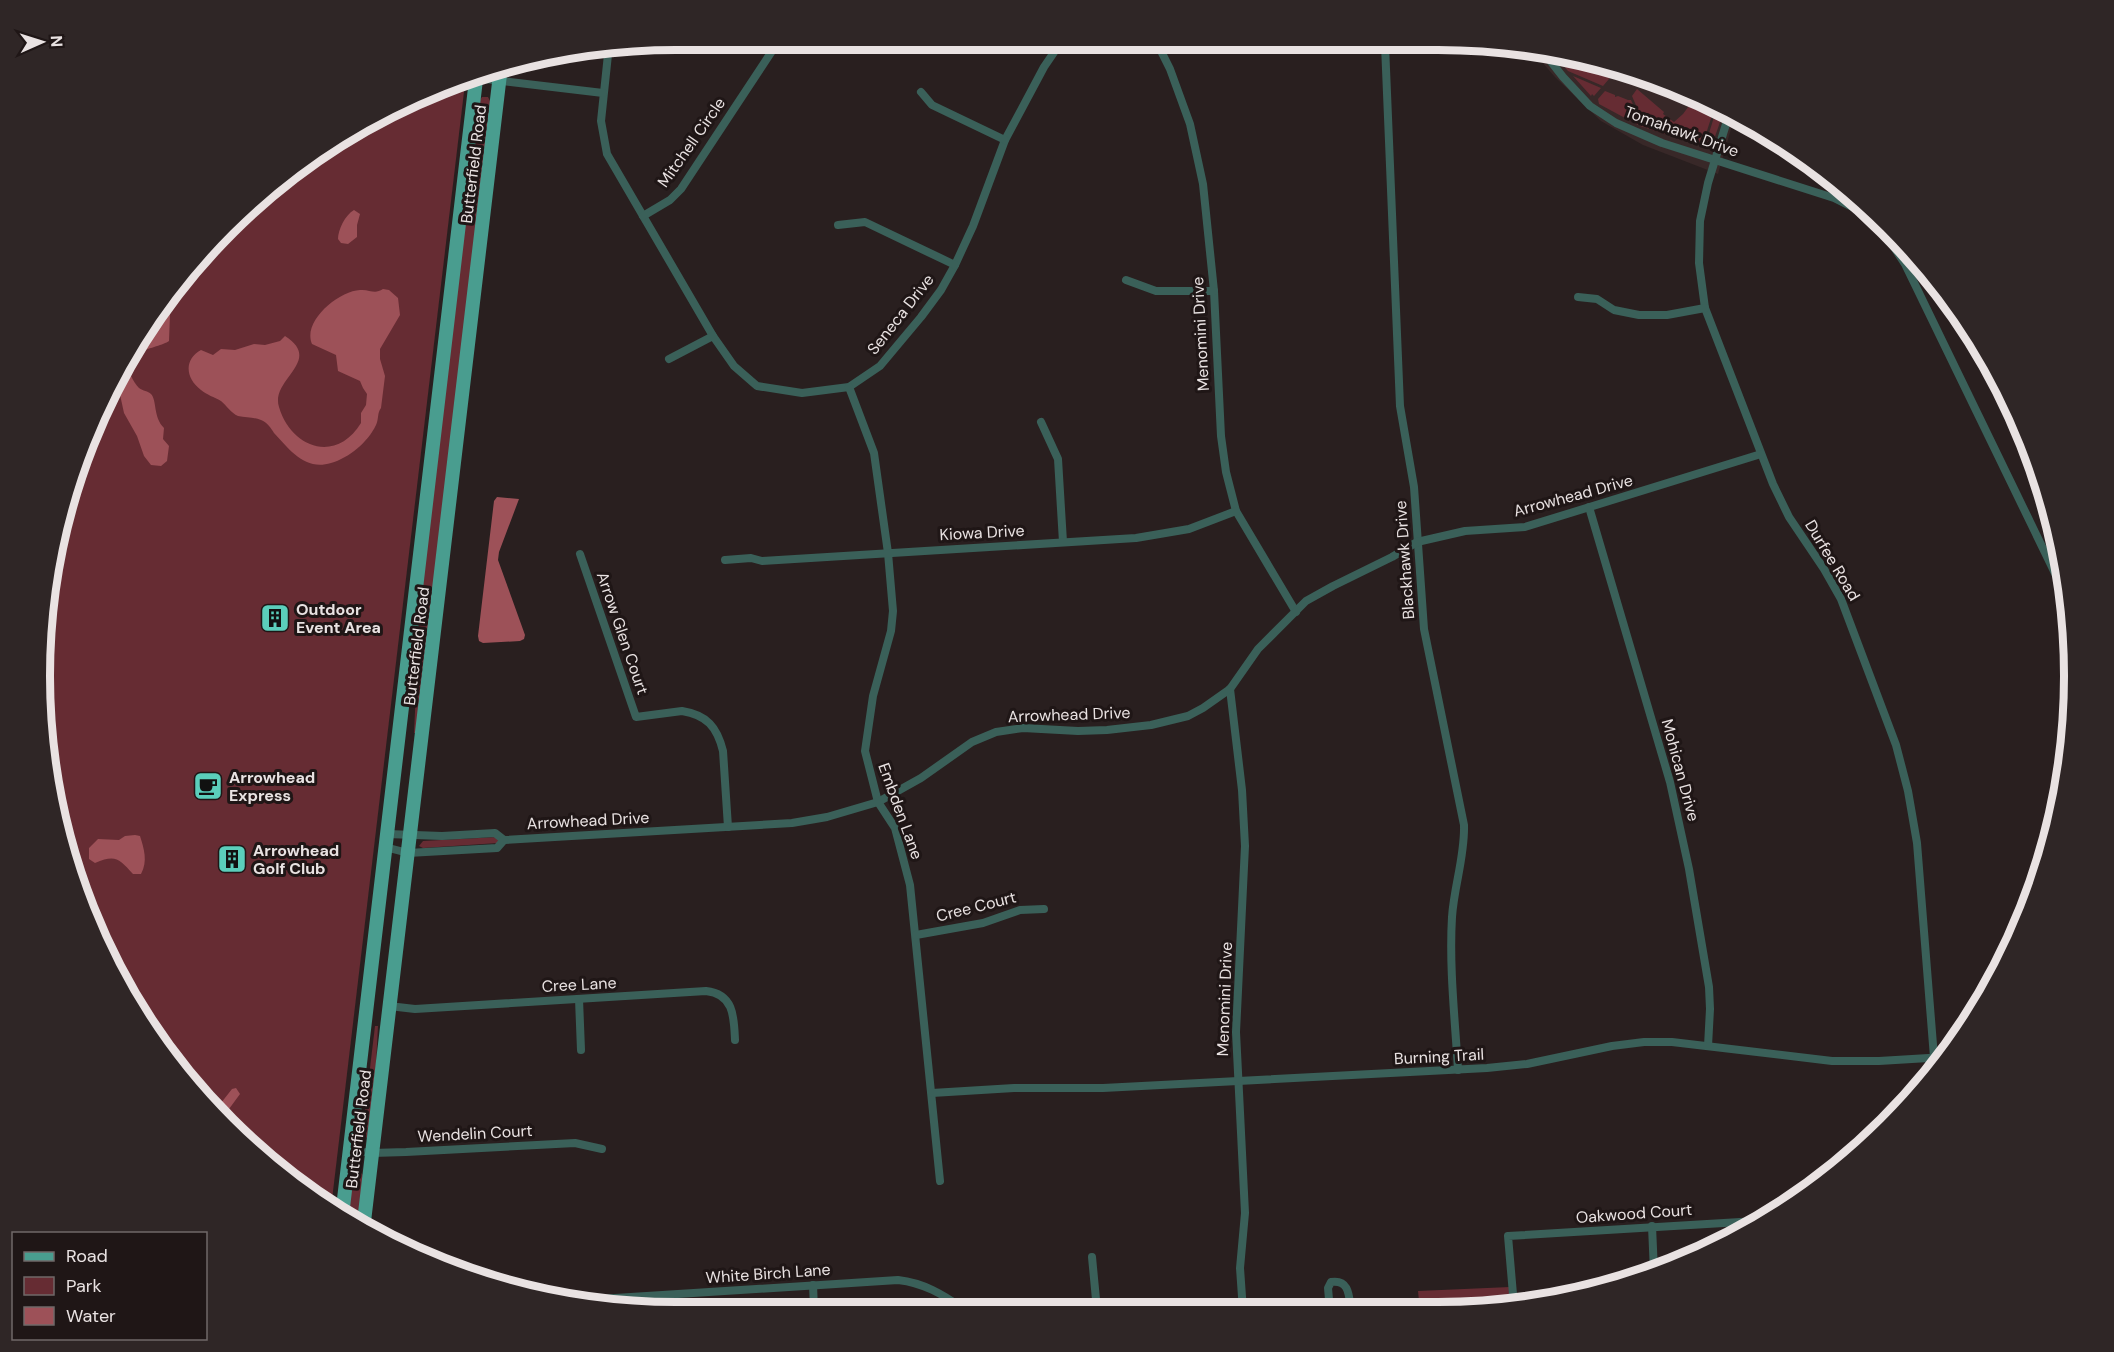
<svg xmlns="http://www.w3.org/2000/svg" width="2114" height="1352" viewBox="0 0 2114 1352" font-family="'DM Sans',sans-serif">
  <rect width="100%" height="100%" fill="#291f1f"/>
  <!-- built -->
  <path fill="#382828" d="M1528,46L1642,73L1719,105L1735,115L1718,174L1643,145L1601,121L1555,77Z"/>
  <!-- green -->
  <g fill="#662c33">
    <path d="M1552,52L1609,65L1607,67L1614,73L1603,86L1568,71Z"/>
    <path d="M466,75L331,1208L256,1155L146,1030L88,920L61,841L44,759L40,635L73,471L124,358L171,288L256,197L322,147Z"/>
    <path d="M1573,76L1601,88L1594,96L1592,94L1591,96Z"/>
    <path d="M1637,89L1664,112L1663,114L1674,122L1683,114L1697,95L1716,103L1702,146L1640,126L1638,110L1632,96Z"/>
    <path d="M1605,91L1615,95V97L1618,96L1628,100H1631L1636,111L1638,125L1599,104L1598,99Z"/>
    <path d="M482,97H488L491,103L416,733H414L420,604L479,101Z"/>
    <path d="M1718,104L1725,108L1712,145L1706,143Z"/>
    <path d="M498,837V843L423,848L419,846L423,841Z"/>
    <path d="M375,1026H378L375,1083L367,1137L366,1138L362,1135Z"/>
    <path d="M359,1171L363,1175L358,1228L347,1220L353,1173Z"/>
    <path d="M1510,1287L1511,1306L1479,1312L1420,1311L1418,1291Z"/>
  </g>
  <!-- water -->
  <g fill="#9d5158">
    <path d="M354,210L360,214L357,225V237L348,244L341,243L338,239C338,230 345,215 354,210Z"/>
    <path d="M383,289L389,290L398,298L400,315L380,349V359L385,376L381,408C377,413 379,419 376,425C368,442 349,458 331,463C305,471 290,450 274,433C271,428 267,422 261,420C254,417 246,418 238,416C231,413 227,406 221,401C214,397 207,395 201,390C185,378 184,359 201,350L213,355L221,349L235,350L254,344L265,345L280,341L285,336C324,361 270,379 279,407C291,448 336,464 361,423V413L366,405L367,394L363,388L360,381L338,371L336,355L312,344C302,321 339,291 360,290C370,289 374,295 383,289Z"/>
    <path d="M157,308L166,310L170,314L169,341C158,349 115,351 131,376C133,380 136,385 139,388C143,391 148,391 151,394C157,400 153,417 164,428L163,439L169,446L167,461L161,466L151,465L144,456L137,436L124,413L119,390L113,382L124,358Z"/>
    <path d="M497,497L519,499L499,552L498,560L525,635L524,639L520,641L483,643L479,641L478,636L494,501Z"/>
    <path d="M135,835L140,836C144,849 148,861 141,874H133C119,859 116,854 95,863L89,859V848L98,839L119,840L125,836Z"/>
    <path d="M146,1030H156C164,1043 176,1040 174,1061Z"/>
    <path d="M236,1088L240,1094L229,1109L231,1120L230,1125L213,1106L221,1103L232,1089Z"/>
  </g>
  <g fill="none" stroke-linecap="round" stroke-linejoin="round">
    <!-- street -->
    <g stroke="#3a6059" stroke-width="8">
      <path d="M609,45L601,121L607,154L713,336L734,366L757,386L802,393L849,387L880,366L921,317L941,290L955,265L973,226L1005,140L1044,67L1059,45"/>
      <path d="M1158,45L1170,69L1190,124L1203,184L1214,291L1221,436L1226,472L1236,511L1296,612"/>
      <path d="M1385,45L1400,406L1414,487L1424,629L1464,825C1465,856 1454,886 1452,917C1449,967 1455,1019 1458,1070"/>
      <path d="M1541,49L1563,77L1590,106L1616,123L1662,143L1834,198L1848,205L1875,218L1905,264L2068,600"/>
      <path d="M477,78L603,93"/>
      <path d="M921,92L932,105L1005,140"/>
      <path d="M1730,111L1708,183L1700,221L1699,263L1705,308L1773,484L1789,517L1824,569L1841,599L1896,745L1908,791L1917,843L1935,1070"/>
      <path d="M643,216L670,200L681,189L776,45"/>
      <path d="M838,225L865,222L955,265"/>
      <path d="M1126,280L1156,291H1214"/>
      <path d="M1578,297L1597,299L1614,310L1639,315H1667L1705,308"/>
      <path d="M669,359L713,336"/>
      <path d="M849,387L874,453L888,553L893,611L891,631L873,696L865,751L878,802L895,828L910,885L940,1181"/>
      <path d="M1041,422L1058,459L1063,542"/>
      <path d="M1589,507L1670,782L1689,869L1709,987L1710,1009L1708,1046"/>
      <path d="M580,554L636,717L682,711C707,715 717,727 723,751L728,827"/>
      <path d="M725,560L751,558L762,561L1136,538L1189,529L1236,511"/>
      <path d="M1230,689L1242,790L1245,846L1236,1032L1245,1213L1240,1268L1243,1311"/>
      <path d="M387,834L442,836L495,833L504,840L792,823L827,817L878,802L921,778L972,742L996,732L1023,728L1078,731L1107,730L1151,725L1188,716L1203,708L1230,689L1258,649L1306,601L1333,586L1392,557L1417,542L1465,531L1525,527L1761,454"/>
      <path d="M385,847L408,853L497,848L504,840"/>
      <path d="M916,935L983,923L1020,910L1044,909"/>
      <path d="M579,999L581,1050"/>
      <path d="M389,1006L415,1009L706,991C734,994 734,1017 735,1040"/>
      <path d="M932,1093L1014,1088H1103L1487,1068L1527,1064L1612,1046L1644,1042H1672L1832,1061H1879L1945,1057"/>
      <path d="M350,1150L372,1153L406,1152L575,1143L602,1149"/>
      <path d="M1652,1226L1654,1272"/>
      <path d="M1092,1257L1097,1310"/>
      <path d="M473,1275L487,1276L491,1280"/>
      <path d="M813,1285L814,1309"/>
      <path d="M568,1301L898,1280C924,1283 942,1294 964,1309"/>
      <path d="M1514,1306L1508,1236L1757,1221"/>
      <path d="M1330,1311L1328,1288L1331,1282C1350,1279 1349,1297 1351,1311"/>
    </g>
    <!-- primary -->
    <g stroke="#499d8f" stroke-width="14">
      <path d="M342,1216L477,71"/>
      <path d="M363,1230L501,66"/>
    </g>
  </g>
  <!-- icons -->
  <defs>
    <g id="building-square" transform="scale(1.5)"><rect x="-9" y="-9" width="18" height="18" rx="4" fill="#5bcebb" stroke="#1f1616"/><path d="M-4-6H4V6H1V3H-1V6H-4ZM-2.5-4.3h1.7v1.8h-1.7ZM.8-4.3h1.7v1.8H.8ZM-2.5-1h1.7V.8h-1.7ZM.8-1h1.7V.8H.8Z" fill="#111"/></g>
    <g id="cafe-square" transform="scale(1.5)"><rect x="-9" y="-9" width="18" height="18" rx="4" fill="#5bcebb" stroke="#1f1616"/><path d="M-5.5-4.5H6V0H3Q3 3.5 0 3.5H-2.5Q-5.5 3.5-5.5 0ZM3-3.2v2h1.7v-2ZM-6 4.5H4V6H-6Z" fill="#111"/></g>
  </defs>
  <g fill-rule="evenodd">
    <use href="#building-square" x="275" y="618"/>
    <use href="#cafe-square" x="208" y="786"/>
    <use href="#building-square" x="232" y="859"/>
  </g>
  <g text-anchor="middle" stroke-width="6" stroke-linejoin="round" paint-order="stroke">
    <!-- street labels -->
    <g font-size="16" fill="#e9e2e2" stroke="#1f1616">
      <text transform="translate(1682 131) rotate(20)" y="6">Tomahawk Drive</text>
      <text transform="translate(691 142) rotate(-55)" y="6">Mitchell Circle</text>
      <text transform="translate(473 164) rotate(-83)" y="6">Butterfield Road</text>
      <text transform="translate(900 314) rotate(-52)" y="6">Seneca Drive</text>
      <text transform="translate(1200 334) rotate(-93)" y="6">Menomini Drive</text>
      <text transform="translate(1573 495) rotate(-15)" y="6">Arrowhead Drive</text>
      <text transform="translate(982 532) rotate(-3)" y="6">Kiowa Drive</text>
      <text transform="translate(1404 560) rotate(-94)" y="6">Blackhawk Drive</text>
      <text transform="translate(1833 560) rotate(59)" y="6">Durfee Road</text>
      <text transform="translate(623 633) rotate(71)" y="6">Arrow Glen Court</text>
      <text transform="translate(416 646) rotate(-83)" y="6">Butterfield Road</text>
      <text transform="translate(1069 714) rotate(-2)" y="6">Arrowhead Drive</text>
      <text transform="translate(1681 770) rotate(75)" y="6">Mohican Drive</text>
      <text transform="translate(901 811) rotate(70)" y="6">Embden Lane</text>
      <text transform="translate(588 820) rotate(-3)" y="6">Arrowhead Drive</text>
      <text transform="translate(976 906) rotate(-14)" y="6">Cree Court</text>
      <text transform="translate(579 984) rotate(-3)" y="6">Cree Lane</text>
      <text transform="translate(1224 999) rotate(-88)" y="6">Menomini Drive</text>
      <text transform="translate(1439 1056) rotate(-3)" y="6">Burning Trail</text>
      <text transform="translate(358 1129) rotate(-83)" y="6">Butterfield Road</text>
      <text transform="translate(475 1133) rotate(-3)" y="6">Wendelin Court</text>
      <text transform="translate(1634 1213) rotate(-4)" y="6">Oakwood Court</text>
      <text transform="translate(768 1273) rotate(-4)" y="6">White Birch Lane</text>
    </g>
    <!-- poi labels -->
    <g font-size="16" font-weight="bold" fill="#e9e2e2" stroke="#1f1616" text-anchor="start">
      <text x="296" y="615">Outdoor<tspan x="296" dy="18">Event Area</tspan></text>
      <text x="229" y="783">Arrowhead<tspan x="229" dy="18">Express</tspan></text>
      <text x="253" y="856">Arrowhead<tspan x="253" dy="18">Golf Club</tspan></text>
    </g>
  </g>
  <!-- crop -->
  <path d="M0 0H2114V1352H0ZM676 50H1438A626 626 0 0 1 2064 676V676A626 626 0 0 1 1438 1302H676A626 626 0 0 1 50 676V676A626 626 0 0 1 676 50Z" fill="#2f2626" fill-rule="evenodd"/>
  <path fill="none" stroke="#e9e2e2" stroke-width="8" d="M676 50H1438A626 626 0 0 1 2064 676V676A626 626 0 0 1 1438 1302H676A626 626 0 0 1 50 676V676A626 626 0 0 1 676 50Z"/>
  <!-- legend -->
  <rect x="12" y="1232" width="195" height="108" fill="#1f1616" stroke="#706868" stroke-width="1.5"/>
  <rect x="24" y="1252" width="30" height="9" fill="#499d8f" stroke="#706868" stroke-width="1.5"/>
  <text x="66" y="1262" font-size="18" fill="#e9e2e2">Road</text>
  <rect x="24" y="1277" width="30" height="18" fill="#662c33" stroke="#706868" stroke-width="1.5"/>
  <text x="66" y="1292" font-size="18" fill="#e9e2e2">Park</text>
  <rect x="24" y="1307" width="30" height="18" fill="#9d5158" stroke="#706868" stroke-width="1.5"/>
  <text x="66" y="1322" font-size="18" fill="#e9e2e2">Water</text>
  <!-- north arrow -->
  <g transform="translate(42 42) rotate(87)" stroke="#1f1616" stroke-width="4.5" paint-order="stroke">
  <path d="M0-4.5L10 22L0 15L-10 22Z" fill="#e9e2e2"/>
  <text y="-9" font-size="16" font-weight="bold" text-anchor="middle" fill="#e9e2e2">N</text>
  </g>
</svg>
